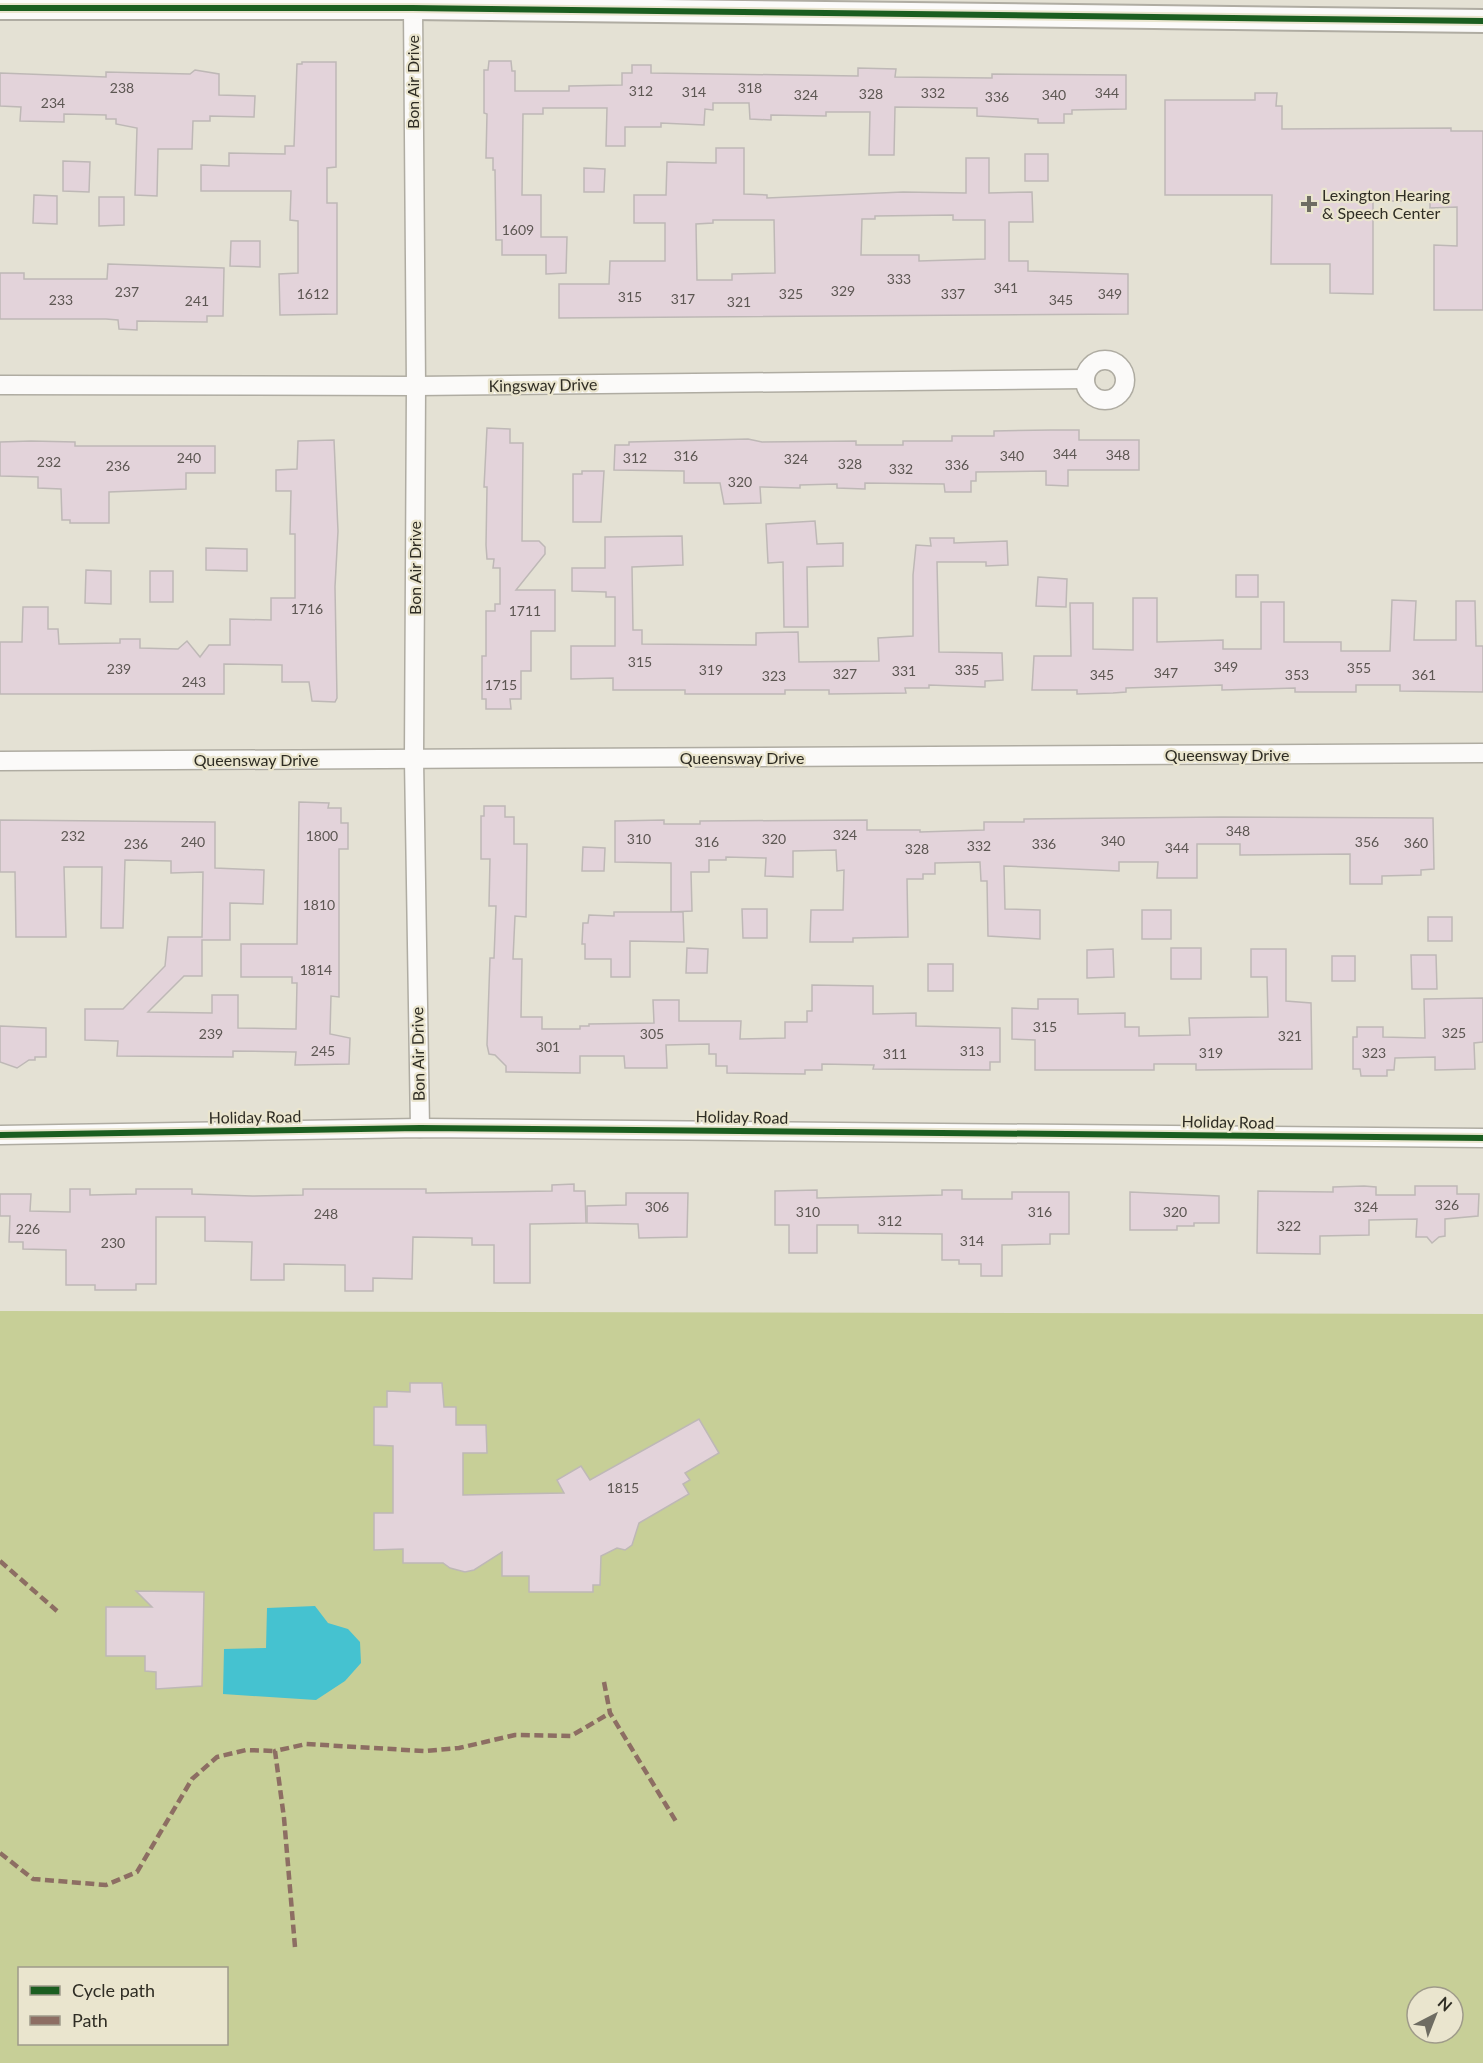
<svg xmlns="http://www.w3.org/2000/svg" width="1483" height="2063" viewBox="0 0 1483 2063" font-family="Lato,sans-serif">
  <rect width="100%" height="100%" fill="#e4e1d4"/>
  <!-- green -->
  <path fill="#c7cf97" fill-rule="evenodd" d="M0,1311L1483,1314V2063H0ZM20,1968H226V2044H20ZM1417,1997H1453V2033H1417Z"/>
  <!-- water -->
  <path fill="#45c2d0" d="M315,1606L328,1623L348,1629L360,1642L361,1663L345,1681L316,1700L223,1694L224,1649L266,1648L267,1608Z"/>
  <!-- building -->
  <g fill="#e3d3da" stroke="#beb8b6" stroke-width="1.5" fill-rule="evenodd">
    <path d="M489,61H511L512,71H515V91H569V86L622,85V73H632V65H651V73L858,76V68L896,69L895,77L992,78V74L1126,75V109L1072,110V114H1064V123H1038V119L977,116V108L895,107L894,155H869L870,112H826V116L771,115V120L750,119L749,103H713V110L705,109L704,125L661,123V127H625V146H606L607,108H543V114H523L522,195H541V237H567L566,273L546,274V255H502V240H496L495,170H493V158H486L487,114L484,113V70H488Z"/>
    <path d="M302,62H336V167L327,168V203H337V314L280,315L279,274L298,273V221L290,220L291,191H201V165L229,166V153L285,154V146H294L297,64H302Z"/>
    <path d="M195,70L219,74V95L255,96L254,117L210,116V121H193L192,149H158L157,196L135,195L137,128L116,124V119H106V115L64,114V122L20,121L21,107L0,106V73L106,77V72L190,74Z"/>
    <path d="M1255,93H1277L1276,106H1282V129L1451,128V131H1483V310H1434V245L1457,246V207L1430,208V201H1373V294L1330,293V264H1271L1272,195H1165V100H1255Z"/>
    <path d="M716,148H744V194L767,195V198L903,192L966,193V158H989V193L1032,192L1033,222H1009V261H1028V271L1128,274V314L559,318V284H609L610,261H665V223H634V195H666L667,162L716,163ZM953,215V220H985V259L919,261V255H861L862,219H875V216ZM713,220H774L775,273L732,274V280H697L696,224L713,223Z"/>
    <rect x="1025" y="154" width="23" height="27"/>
    <path d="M63,161L90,162L89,192L63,191Z"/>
    <path d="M584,168L605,169L604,192H584Z"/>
    <path d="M34,195L57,196V224L33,223Z"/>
    <path d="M99,197H124V225L99,226Z"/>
    <path d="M231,241H260V267L230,266Z"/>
    <path d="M108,264L224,268L223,316H207V322L137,321V330L119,329L118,320L106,319H0V273H24V279H107Z"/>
    <path d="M487,428L510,429V443H523L522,541H539L545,547V554L516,590H555V631H531V671H521V699H510L511,709H486V699H482V656H486V611H495V604H500V568H493L494,559H487L486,545L487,487H484Z"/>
    <path d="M1051,430H1079V440H1139V470H1068V486L1046,485V471L976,472V481H971V492H945L944,484L865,483V489L837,488V484L800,485V488L760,487L761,503L724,504L720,483H684V471L614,470L615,445H629V442L748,439L762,442L856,441V445H903V441H952V436H994V431Z"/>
    <path d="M334,440L338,531L335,587L337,698L335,702L312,701L309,682H282V665L224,664V694H0V642H22L23,607H48V629H58L59,644L120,643V639H140V648L178,649L187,641L200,657L209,645H230V619L271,620V598H295V534H290L291,491H276V470L297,469L298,441Z"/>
    <path d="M31,441L75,442V446H215V473H186V489L109,492V523H70V520H62L61,489L38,488V477L0,476V442Z"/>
    <path d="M582,471H604L601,522H573V474H582Z"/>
    <path d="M815,521L817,544L843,543V566L807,567L808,627H784L783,562L768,563L766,524Z"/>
    <path d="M682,536L683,565L632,567L633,630H642V644L756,645V633L798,632L799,662L879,661L878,638L913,636V575L916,545L931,546L930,538H954V543L1007,541L1008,565L986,566V562H937L939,652L1002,653L1003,680L985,681V687L929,685V688H905L906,693L829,694V690H785V694H685V690H613V678L571,679V646H615V597H606V592L572,591V568H605V537Z"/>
    <path d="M206,548L247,549V571L206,570Z"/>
    <path d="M86,570L111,571V604L85,603Z"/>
    <rect x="150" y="571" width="23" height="31"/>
    <rect x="1236" y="575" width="22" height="22"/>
    <path d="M1038,577L1067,579L1066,607L1036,606Z"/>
    <path d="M1133,598H1157V642L1223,640V649H1261V602H1284V642H1341V651H1390L1392,600L1416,601L1414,640H1456V601H1475L1476,646H1483V692L1400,691V685H1356V692H1295V688L1222,690V685L1126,688V692L1113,693L1077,694V690H1032L1034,656H1071L1070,603H1093V649L1133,650Z"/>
    <path d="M299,802L329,803L328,808H341V823H348V849H339V997L331,996L330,1034L350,1038L349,1064L295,1065L296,1052L233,1051V1057L117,1056L118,1041L85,1040V1009H123L165,966L168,937H202L203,872L171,873V861L125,860L123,928H101L102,867H64L66,937H16L15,872H0V820L215,822V868L264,870L263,904L230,903V940H202V976H184L148,1012L212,1013V995H238V1028L296,1029L297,983H292V977H241V944H297Z"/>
    <path d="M484,806H505V817H514V844H527L526,917L515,916L513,959H522L521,1017H542V1029H580V1026H589V1024L654,1023L653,1000H679V1021H741L740,1039L785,1038V1022H807V1011H812V985L873,986V1014L916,1013V1026L1000,1028V1062H990V1070L873,1069L874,1065L822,1064V1070H805V1074L727,1073V1066H716V1054H709V1044L666,1045L667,1068H625L624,1056H580V1073L506,1072V1066L495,1055L489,1054L487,1045L490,958H494L496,906H489L490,859H481V816H484Z"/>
    <path d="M1222,817L1433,818L1434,869L1421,870V875L1382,876V884H1350V854L1240,855V844H1197V878H1157L1158,862H1119V871L1004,866L1005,909L1040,910V939L988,936L987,881H981L980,862L935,863V874H923V879H907L908,937L853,938V942H810L811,910H843L844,870L837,871L836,850L793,851V877L765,876L766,858L726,857V860H709V872H691L692,911L671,912V863L615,862V821L664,820V824H700V821L867,820V830H920V832L984,830V822H1024V819Z"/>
    <path d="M583,847L605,848L604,871H582Z"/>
    <path d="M742,909H767V938H743Z"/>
    <rect x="1142" y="910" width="29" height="29"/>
    <path d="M614,912H683L684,942L630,941V977H611V959H585V944H582L583,923H588L589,915L614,916Z"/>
    <rect x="1428" y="917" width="24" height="24"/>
    <path d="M687,948L708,949L707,973H686Z"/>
    <rect x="1171" y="948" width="30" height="31"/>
    <path d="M1113,949L1114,977L1087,978V950Z"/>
    <path d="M1251,949H1286V1001L1311,1003L1312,1069L1196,1070V1064H1154V1070H1035V1040L1012,1039V1008L1038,1009V999H1078V1014L1125,1013V1027H1139V1036L1190,1035L1189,1018L1268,1017L1267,977H1251Z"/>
    <path d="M1411,955H1436L1437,989H1412Z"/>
    <rect x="1332" y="956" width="23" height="25"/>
    <rect x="928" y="964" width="25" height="27"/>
    <path d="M1483,998V1042L1474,1043L1475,1069L1435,1070V1057L1395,1058L1394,1070H1387V1076H1361L1360,1069H1353V1037H1357V1027H1383V1037L1425,1038L1424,999Z"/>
    <path d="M0,1026L46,1028V1057H35V1060H29L17,1068L0,1062Z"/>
    <path d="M574,1184V1191H585L586,1223L530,1224V1283H494V1245H472V1238L413,1237L412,1279L373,1278V1291H345V1265L284,1264V1280H251L252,1242L205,1241V1217H156V1284H136V1290H95V1285H66V1250L23,1249V1242H9L10,1216H0V1194H31L30,1211L70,1212V1189H90V1195L136,1194V1189H192V1194L252,1196L303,1195V1189H426V1193L552,1191V1185Z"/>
    <path d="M1364,1186L1376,1187V1195H1415V1186H1457V1194H1479L1478,1216L1445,1219V1236L1439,1237L1432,1243L1427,1237H1416L1417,1219L1369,1220V1235L1320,1236V1254L1257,1253L1258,1191L1333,1192V1187Z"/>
    <path d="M817,1190V1198L942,1195V1190H962V1199H1012V1192H1069V1234H1050V1244L1002,1245V1276H981V1264H959V1260H942V1234L858,1233V1225H817V1253H789V1225H775V1191Z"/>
    <path d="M1130,1192L1219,1196V1223H1194V1226H1177V1230H1130Z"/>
    <path d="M626,1193H688L687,1237L639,1238L638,1224L587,1223V1206L626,1205Z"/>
    <path d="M410,1383H442L444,1407H456V1425H486L487,1453H463V1495L564,1493L557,1480L581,1466L590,1480L699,1419L719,1453L685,1473L690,1480L683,1484L689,1494L639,1523L632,1545L625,1550L617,1548L601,1556L600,1585H593V1592H529V1576H502V1552L474,1570L465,1572L450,1568L443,1563H403V1549L374,1550V1513H393V1446L374,1445V1407H387V1391L410,1392Z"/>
    <path d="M136,1591L204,1592L202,1686L156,1689V1672L145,1671V1656H106V1607H152Z"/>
  </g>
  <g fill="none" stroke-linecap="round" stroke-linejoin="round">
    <!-- minor casing -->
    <g stroke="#afaca2" stroke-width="21">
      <g id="minor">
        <path d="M413,8L416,386L414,760L420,1128"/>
        <circle cx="1105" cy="380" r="20"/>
        <path d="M0,385L416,386L1085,379"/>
        <path d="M0,761L1483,753"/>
        <path d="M0,1135L420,1128L1483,1138"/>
      </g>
    </g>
    <!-- tertiary casing -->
    <g stroke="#afaca2" stroke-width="26">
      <path id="tertiary" d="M0,8H413L1483,21"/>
    </g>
    <!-- minor -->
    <use href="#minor" stroke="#fbfaf9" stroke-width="18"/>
    <!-- tertiary -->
    <use href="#tertiary" stroke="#fbfaf9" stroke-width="22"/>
    <!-- quiet -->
    <g stroke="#8d6e63" stroke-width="4.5" stroke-dasharray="9 4.5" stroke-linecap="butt">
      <path d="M0,1561L57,1611"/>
      <path d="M604,1682L610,1713L677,1823"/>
      <path d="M0,1853L33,1879L106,1885L137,1872L192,1779L217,1757L246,1750L275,1751"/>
      <path d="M295,1947L284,1818L275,1751L306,1744L424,1751L459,1748L515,1735L571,1736L610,1713"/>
    </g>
    <!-- cycleway casing -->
    <g stroke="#eae5ce" stroke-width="10">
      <g id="cycleway">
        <path d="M0,8H413L1483,21"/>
        <path d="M0,1135L420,1128L1483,1138"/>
      </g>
    </g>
    <!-- cycleway -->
    <use href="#cycleway" stroke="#1b5e20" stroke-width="6"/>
  </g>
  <!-- markers -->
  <path fill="#6e6c62" stroke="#eae5ce" stroke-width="2" d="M1306 195h6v6h6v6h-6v6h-6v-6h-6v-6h6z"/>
  <g text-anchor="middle" stroke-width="4.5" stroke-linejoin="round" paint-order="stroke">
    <!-- number labels -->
    <g font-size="14" fill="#5c5652">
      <text x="122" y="93">238</text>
      <text x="750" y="93">318</text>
      <text x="641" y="96">312</text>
      <text x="694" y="97">314</text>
      <text x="933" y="98">332</text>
      <text x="1107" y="98">344</text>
      <text x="871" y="99">328</text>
      <text x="806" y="100">324</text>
      <text x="1054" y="100">340</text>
      <text x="997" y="102">336</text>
      <text x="53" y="108">234</text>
      <text x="518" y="235">1609</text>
      <text x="899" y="284">333</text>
      <text x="1006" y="293">341</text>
      <text x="843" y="296">329</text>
      <text x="127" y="297">237</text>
      <text x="313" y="299">1612</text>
      <text x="791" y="299">325</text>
      <text x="953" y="299">337</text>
      <text x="1110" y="299">349</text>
      <text x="630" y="302">315</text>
      <text x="683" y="304">317</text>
      <text x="61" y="305">233</text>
      <text x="1061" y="305">345</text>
      <text x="197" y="306">241</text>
      <text x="739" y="307">321</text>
      <text x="1065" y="459">344</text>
      <text x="1118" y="460">348</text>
      <text x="686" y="461">316</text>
      <text x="1012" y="461">340</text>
      <text x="189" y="463">240</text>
      <text x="635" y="463">312</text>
      <text x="796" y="464">324</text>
      <text x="49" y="467">232</text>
      <text x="850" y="469">328</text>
      <text x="957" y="470">336</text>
      <text x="118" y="471">236</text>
      <text x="901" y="474">332</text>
      <text x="740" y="487">320</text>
      <text x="307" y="614">1716</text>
      <text x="525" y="616">1711</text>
      <text x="640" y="667">315</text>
      <text x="1226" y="672">349</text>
      <text x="1359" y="673">355</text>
      <text x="119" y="674">239</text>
      <text x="711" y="675">319</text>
      <text x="967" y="675">335</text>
      <text x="904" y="676">331</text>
      <text x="1166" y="678">347</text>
      <text x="845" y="679">327</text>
      <text x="1102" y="680">345</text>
      <text x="1297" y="680">353</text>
      <text x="1424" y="680">361</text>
      <text x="774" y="681">323</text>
      <text x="194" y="687">243</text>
      <text x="501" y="690">1715</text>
      <text x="1238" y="836">348</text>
      <text x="845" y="840">324</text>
      <text x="73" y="841">232</text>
      <text x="322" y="841">1800</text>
      <text x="639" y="844">310</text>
      <text x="774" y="844">320</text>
      <text x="1113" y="846">340</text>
      <text x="193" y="847">240</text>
      <text x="707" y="847">316</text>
      <text x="1367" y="847">356</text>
      <text x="1416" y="848">360</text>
      <text x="136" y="849">236</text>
      <text x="1044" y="849">336</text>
      <text x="979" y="851">332</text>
      <text x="1177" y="853">344</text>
      <text x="917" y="854">328</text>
      <text x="319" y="910">1810</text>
      <text x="316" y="975">1814</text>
      <text x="1045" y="1032">315</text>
      <text x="1454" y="1038">325</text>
      <text x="211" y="1039">239</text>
      <text x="652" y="1039">305</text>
      <text x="1290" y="1041">321</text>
      <text x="548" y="1052">301</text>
      <text x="323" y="1056">245</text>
      <text x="972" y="1056">313</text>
      <text x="1211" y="1058">319</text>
      <text x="1374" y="1058">323</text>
      <text x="895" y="1059">311</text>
      <text x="1447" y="1210">326</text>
      <text x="657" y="1212">306</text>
      <text x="1366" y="1212">324</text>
      <text x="808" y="1217">310</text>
      <text x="1040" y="1217">316</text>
      <text x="1175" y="1217">320</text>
      <text x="326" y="1219">248</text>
      <text x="890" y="1226">312</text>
      <text x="1289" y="1231">322</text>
      <text x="28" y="1234">226</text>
      <text x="972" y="1246">314</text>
      <text x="113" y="1248">230</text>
      <text x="623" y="1493">1815</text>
    </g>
    <!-- street labels -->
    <g font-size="16" fill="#2f2d24" stroke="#eae5ce">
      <text transform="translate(413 82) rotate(-90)" y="6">Bon Air Drive</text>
      <text transform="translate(543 385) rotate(-1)" y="6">Kingsway Drive</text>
      <text transform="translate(415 568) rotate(-90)" y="6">Bon Air Drive</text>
      <text x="1227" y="761">Queensway Drive</text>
      <text x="742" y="764">Queensway Drive</text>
      <text x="256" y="766">Queensway Drive</text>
      <text transform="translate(418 1054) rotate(-91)" y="6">Bon Air Drive</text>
      <text transform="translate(255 1117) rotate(-1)" y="6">Holiday Road</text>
      <text transform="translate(742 1117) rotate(1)" y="6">Holiday Road</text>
      <text transform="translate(1228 1122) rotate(1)" y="6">Holiday Road</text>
    </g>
    <!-- poi labels -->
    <g font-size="16" fill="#2f2d24" stroke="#eae5ce" text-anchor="start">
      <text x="1322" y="201">Lexington Hearing<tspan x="1322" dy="18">&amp; Speech Center</tspan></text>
    </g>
  </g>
  <!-- legend -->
  <rect x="18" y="1967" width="210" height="78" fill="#eae5ce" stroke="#9f9b8a" stroke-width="1.5"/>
  <rect x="30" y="1986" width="30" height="9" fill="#1b5e20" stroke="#9f9b8a" stroke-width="1.5"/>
  <text x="72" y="1997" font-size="18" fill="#2f2d24">Cycle path</text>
  <rect x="30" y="2016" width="30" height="9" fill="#8d6e63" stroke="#9f9b8a" stroke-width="1.5"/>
  <text x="72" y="2027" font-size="18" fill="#2f2d24">Path</text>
  <!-- north arrow -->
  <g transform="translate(1435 2015) rotate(42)"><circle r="28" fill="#eae5ce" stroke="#9f9b8a" stroke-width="1.5"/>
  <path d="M0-4.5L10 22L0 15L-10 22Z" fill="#6e6c62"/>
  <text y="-9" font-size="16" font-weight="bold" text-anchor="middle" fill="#2f2d24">N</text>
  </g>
</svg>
